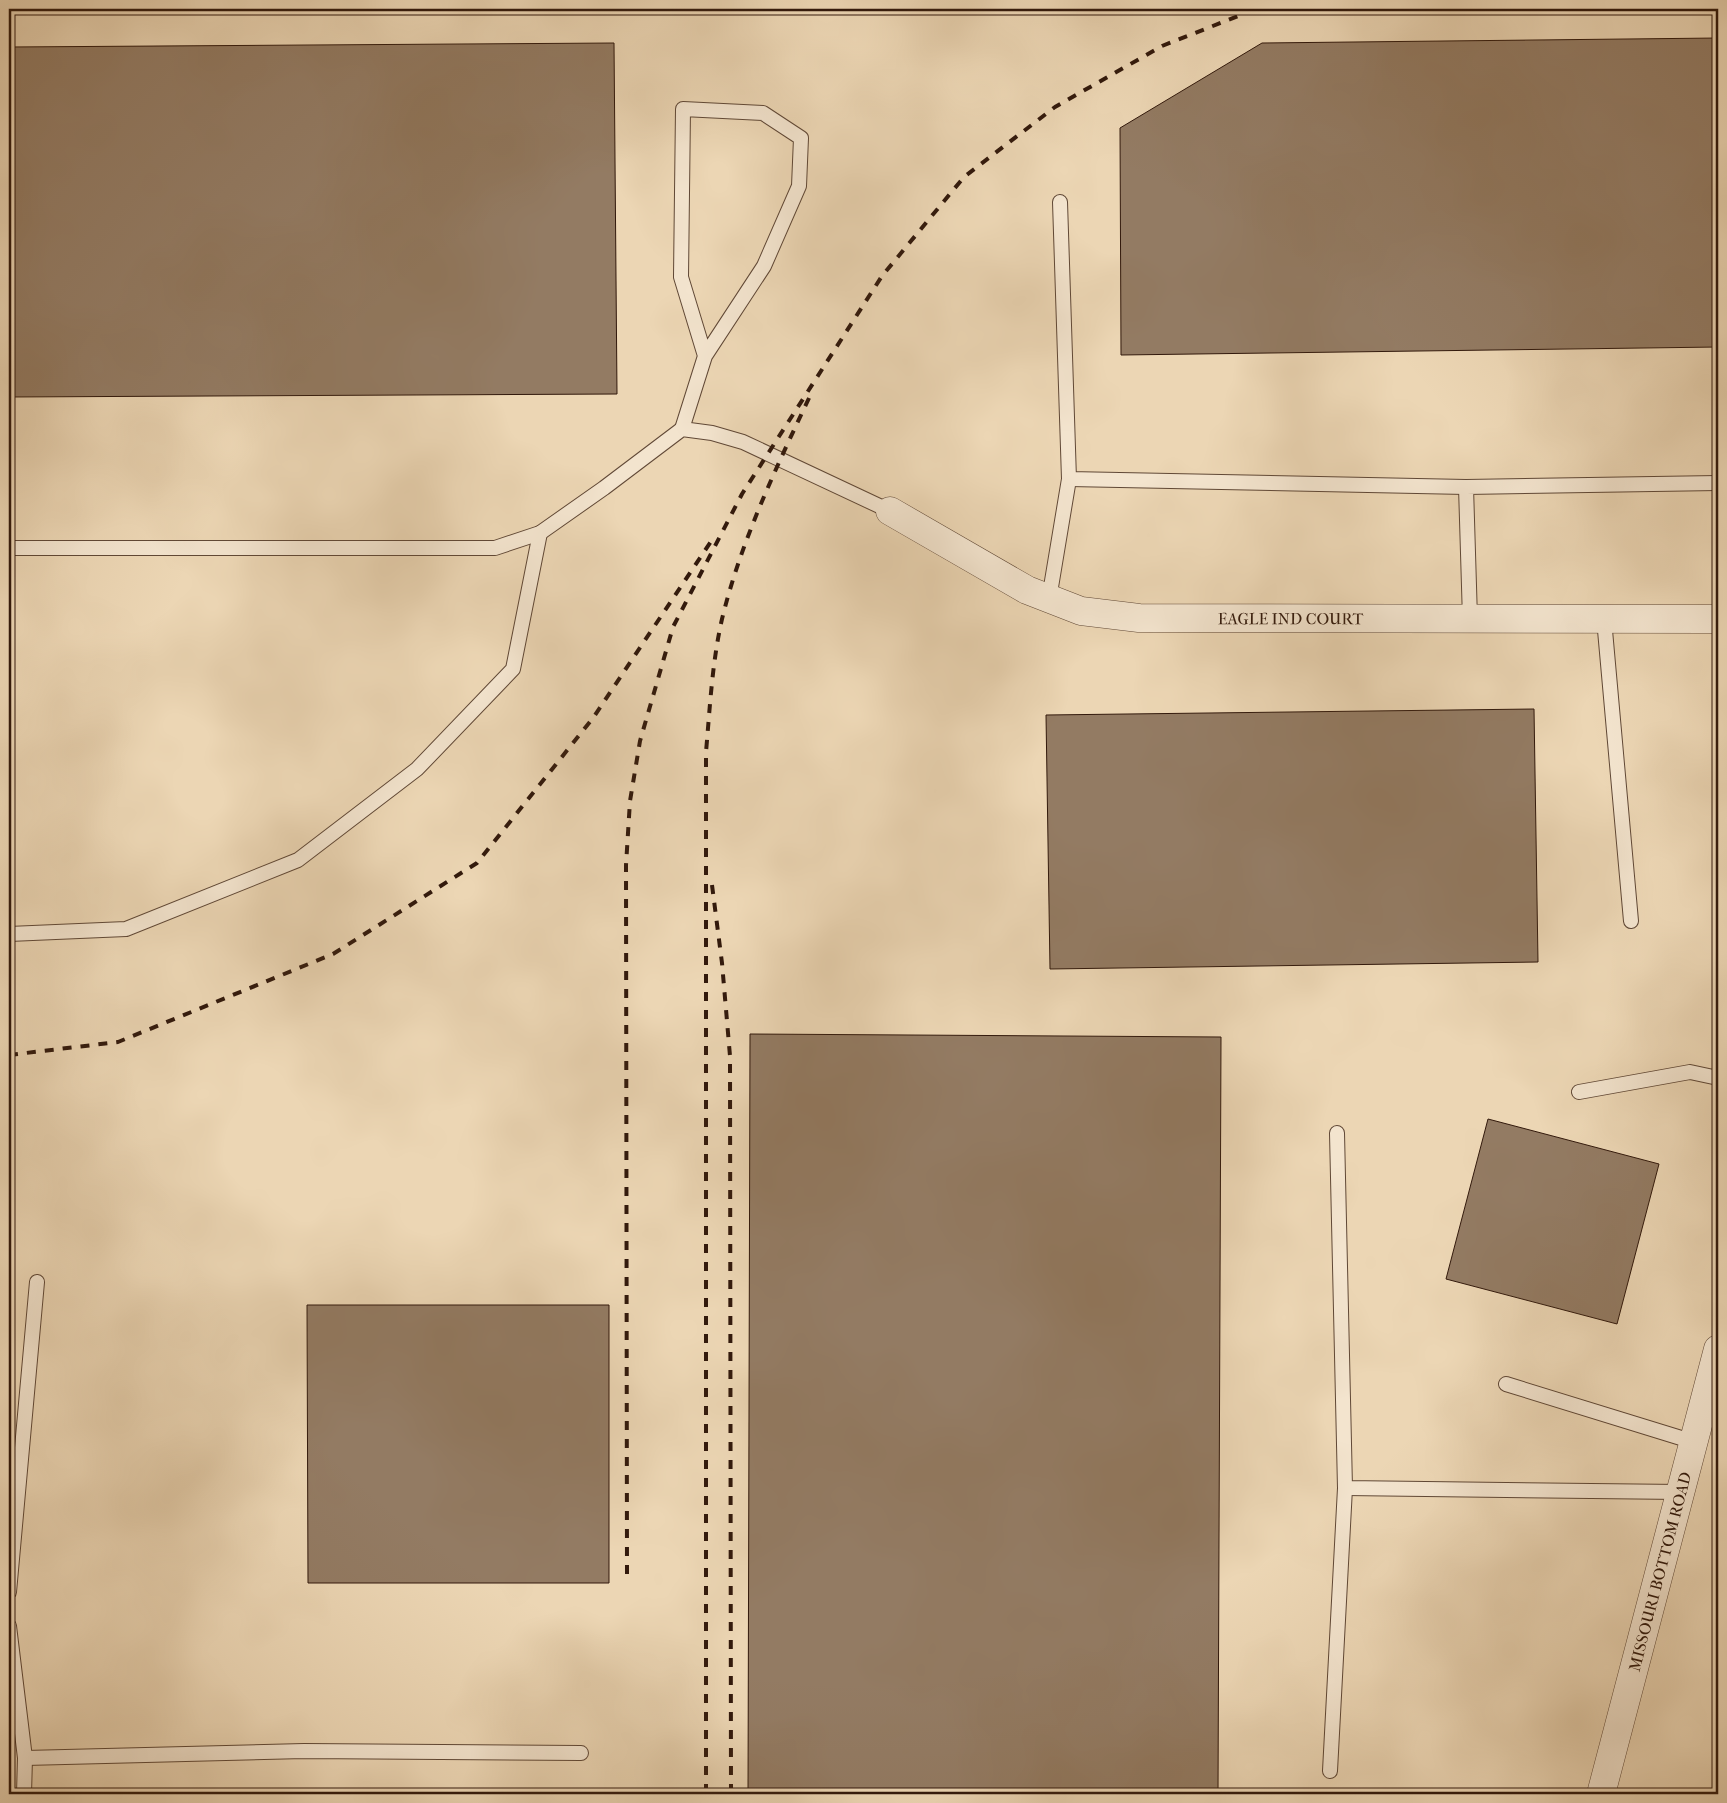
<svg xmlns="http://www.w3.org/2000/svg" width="1727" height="1803" viewBox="0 0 1727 1803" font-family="'IM FELL French Canon',serif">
  <rect width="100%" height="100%" fill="#ecd6b4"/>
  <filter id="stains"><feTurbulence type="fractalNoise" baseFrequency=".004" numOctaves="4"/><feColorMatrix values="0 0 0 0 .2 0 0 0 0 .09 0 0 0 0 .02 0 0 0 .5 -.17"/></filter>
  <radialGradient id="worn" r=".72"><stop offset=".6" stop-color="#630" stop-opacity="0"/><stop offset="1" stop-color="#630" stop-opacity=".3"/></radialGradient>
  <!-- building -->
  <g fill="#937b63" stroke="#32190c">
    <path d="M1718,38V347L1121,355L1120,128L1262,43Z"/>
    <path d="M614,43L617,394L9,397V47Z"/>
    <path d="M1534,709L1538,962L1050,969L1046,715Z"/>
    <path d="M750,1034L1221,1037L1218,1794H748Z"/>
    <path d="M1488,1119L1659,1164L1617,1324L1446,1279Z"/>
    <path d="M307,1305H609V1583H308Z"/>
  </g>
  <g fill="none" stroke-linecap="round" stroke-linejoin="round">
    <!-- service casing -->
    <g stroke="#604836" stroke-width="16">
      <g id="service">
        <path d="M1060,202L1069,479L1466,487"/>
        <path d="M682,429L705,356L681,277L683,109L763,113L801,138L799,186L764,266L705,356"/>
        <path d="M9,548H495L540,533L604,488L682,429L712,433L743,442L890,511"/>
        <path d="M1049,599L1069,479"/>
        <path d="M1470,619L1466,487L1718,483"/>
        <path d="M1604,619L1631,921"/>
        <path d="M9,934L126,929L298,860L417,769L513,669L540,533"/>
        <path d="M1579,1092L1690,1072L1718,1078"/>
        <path d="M1337,1133L1345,1488L1681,1492"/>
        <path d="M1506,1384L1694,1442"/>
        <path d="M9,1592L37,1282"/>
        <path d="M9,1626L25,1758L24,1794"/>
        <path d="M25,1758L304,1751L581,1753"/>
        <path d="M1330,1771L1345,1488"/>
      </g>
    </g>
    <!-- minor casing -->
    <g stroke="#604836" stroke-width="29">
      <g id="minor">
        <path id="s1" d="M890,511L1027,590L1081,611L1139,618L1718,619"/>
      </g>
    </g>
    <!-- tertiary casing -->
    <g stroke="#604836" stroke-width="29">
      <g id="tertiary">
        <path id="s2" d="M1601,1794L1718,1349"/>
      </g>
    </g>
    <!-- service -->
    <use href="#service" stroke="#f3e4ce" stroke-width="14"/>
    <!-- minor -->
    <use href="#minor" stroke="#f3e4ce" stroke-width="28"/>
    <!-- tertiary -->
    <use href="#tertiary" stroke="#f3e4ce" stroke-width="28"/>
    <!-- rail -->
    <g stroke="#32190c" stroke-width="4" stroke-dasharray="9 9" stroke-linecap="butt">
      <path d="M712,885L722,963L730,1056L731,1794"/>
      <path d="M9,1055L118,1042L333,954L477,863L593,718L712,540"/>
      <path d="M627,1574L626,865L630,801L640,741L673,627L742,494L882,276L964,177L1055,107L1162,46L1256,9"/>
      <path d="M706,1793V752C710,707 712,663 722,619C741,541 776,468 810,396"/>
    </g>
  </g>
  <g text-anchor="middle" stroke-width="4" stroke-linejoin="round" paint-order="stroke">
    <!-- street labels -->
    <g font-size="16" fill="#32190c" stroke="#f3e4ce">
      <text dy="6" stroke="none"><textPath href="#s1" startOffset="426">EAGLE IND COURT</textPath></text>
      <text dy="6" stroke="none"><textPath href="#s2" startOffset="230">MISSOURI BOTTOM ROAD</textPath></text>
    </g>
  </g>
  <!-- margin -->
  <rect width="1727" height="1803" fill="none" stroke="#ecd6b4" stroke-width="30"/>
  <rect x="10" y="10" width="1707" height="1783" fill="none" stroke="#32190c" stroke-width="2.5"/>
  <rect x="15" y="15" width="1697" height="1773" fill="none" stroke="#32190c"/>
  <rect width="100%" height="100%" filter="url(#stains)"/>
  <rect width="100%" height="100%" fill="url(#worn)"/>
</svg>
